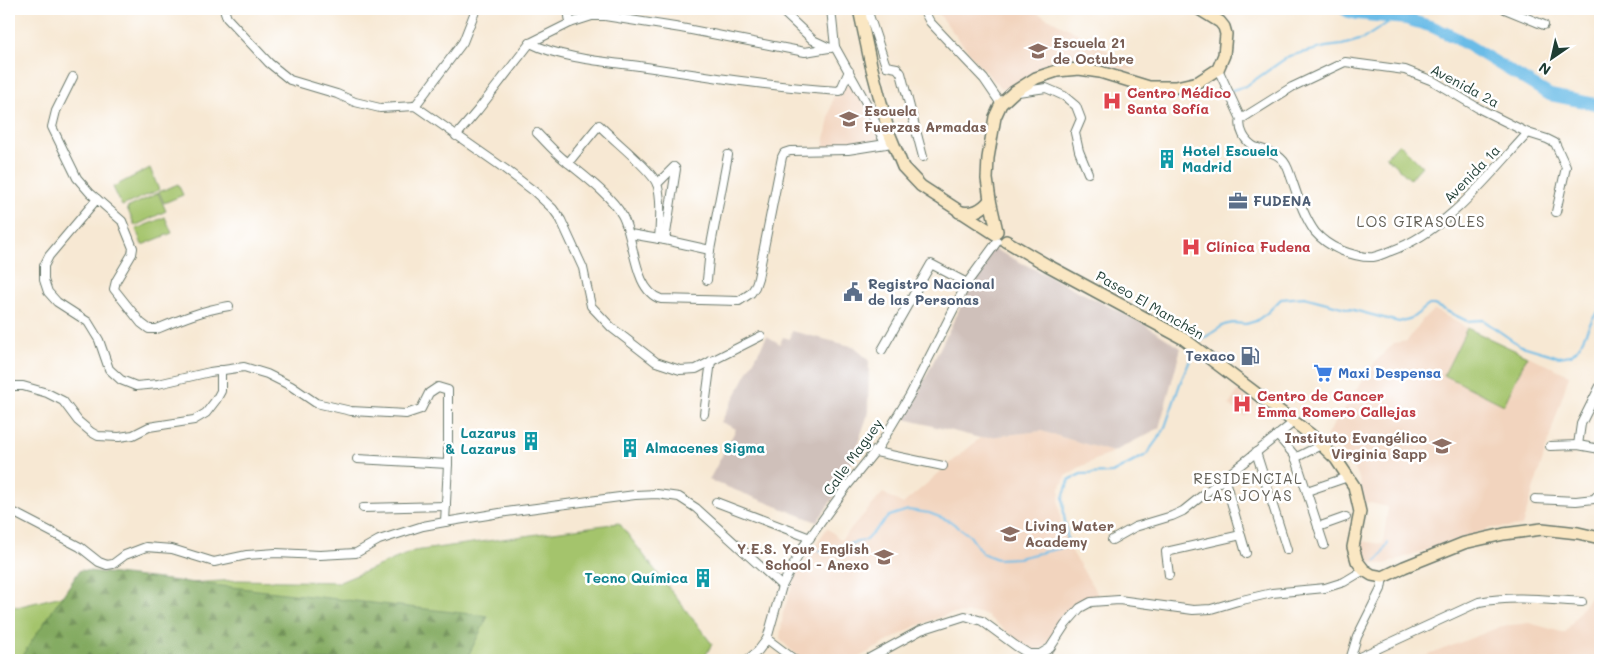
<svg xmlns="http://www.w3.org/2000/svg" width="1609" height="669" viewBox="0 0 1609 669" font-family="Mali,sans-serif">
  <defs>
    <pattern id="forest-firs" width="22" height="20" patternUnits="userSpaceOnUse" patternTransform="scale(1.25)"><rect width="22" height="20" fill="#83aa60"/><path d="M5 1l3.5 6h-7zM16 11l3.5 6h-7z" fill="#6b8c50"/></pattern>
  </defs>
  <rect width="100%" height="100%" fill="#fff"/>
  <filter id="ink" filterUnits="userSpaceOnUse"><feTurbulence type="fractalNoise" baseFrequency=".02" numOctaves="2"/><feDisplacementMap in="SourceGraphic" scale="10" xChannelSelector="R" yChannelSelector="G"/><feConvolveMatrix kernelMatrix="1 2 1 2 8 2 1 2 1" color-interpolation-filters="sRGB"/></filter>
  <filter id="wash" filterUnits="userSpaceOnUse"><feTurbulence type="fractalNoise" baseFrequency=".0096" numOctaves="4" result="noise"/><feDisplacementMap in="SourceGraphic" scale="20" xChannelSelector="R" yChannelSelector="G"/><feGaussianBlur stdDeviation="1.12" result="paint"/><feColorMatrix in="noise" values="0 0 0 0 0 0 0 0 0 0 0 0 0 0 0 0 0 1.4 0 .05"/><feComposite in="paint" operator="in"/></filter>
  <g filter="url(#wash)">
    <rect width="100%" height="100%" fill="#f7e8d3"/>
    <!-- built -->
    <g fill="#f2d4be">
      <path d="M935,9H1029L1095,42L1137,71L1089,61L1051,63L1011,88H1001L979,65Z"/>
      <path d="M849,76L881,141L851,147L823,149L833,97L840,96Z"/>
      <path d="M1435,310L1467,328L1569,375L1522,526L1491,528L1385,564H1376L1367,561L1359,555L1360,541L1383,544L1388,507L1365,502L1358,475L1347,457L1326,436L1375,362L1394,343L1407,341L1424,318Z"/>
      <path d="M1238,391L1255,404L1245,417L1229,405Z"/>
      <path d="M1041,431L1113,452L1080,467L1067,475L1060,488L1059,504L1061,524L1068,545L1098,595L1072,608L1045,646L1037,650H1030L987,616L979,613L948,614L914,627L854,660H805L793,652L780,639L783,613L796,574L827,528L841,540L883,493L903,504L980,438Z"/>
      <path d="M1600,582V660H1416L1502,626L1529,623L1565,633Z"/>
    </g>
    <!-- industrial -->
    <g fill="#cfc0ba">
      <path d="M990,247L1142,323L1181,348L1159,428L1113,452L1041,431L980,438L905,419Z"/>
      <path d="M792,331L855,347L869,361L868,414L846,479L817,522L709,480L736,429L721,422L767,336L780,344L783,337L790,339Z"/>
    </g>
    <!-- grass -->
    <g fill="#a4c46c" stroke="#628050">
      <path d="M1399,143L1422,166L1410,179L1386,157Z"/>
      <path d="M150,168L159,190L122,206L113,187Z"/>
      <path d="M178,184L183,195L164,203L159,192Z"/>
      <path d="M158,193L166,211L135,226L127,208Z"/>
      <path d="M165,217L172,233L142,245L136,229Z"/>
      <path d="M1467,328L1527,356L1504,405L1444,375Z"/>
      <path d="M619,523L712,644L703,660H9V603L17,607L90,589L238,580L340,582L414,551Z"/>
    </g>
    <!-- forest -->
    <path fill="url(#forest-firs)" stroke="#51744a" d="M80,570L488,616L466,660H19Z"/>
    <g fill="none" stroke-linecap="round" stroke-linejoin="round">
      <!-- stream -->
      <g stroke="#6bbce7" stroke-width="2">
        <path d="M1232,90L1246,86L1289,56L1326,47L1342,45L1363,39L1395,18"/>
        <path d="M1166,97L1190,100L1204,98L1227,91"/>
        <path d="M1197,345L1198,342L1224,325L1233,323L1246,324L1256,321L1267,313L1281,299L1304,297L1399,322L1412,318L1429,305H1434L1467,321L1483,320L1519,345L1559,357L1571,355L1579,347L1593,318L1600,310"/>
        <path d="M819,551L866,540L889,516L908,510L929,513L950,521L970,536L982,553L997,559L1018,558L1061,548L1068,542L1064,515L1063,498L1069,480L1081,474L1112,473L1146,455L1164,430L1181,381L1194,351"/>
        <path d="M1375,562L1381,556L1388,543"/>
      </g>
      <!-- river -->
      <path stroke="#6bbce7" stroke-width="12" d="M1344,9L1349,12L1357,14L1406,19L1433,27L1456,38L1550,95L1600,105"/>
    </g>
  </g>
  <g filter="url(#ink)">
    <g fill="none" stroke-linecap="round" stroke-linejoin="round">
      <!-- street casing -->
      <g stroke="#6b796c" stroke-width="10">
        <g id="street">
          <path d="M224,9L227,18L269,63L290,80L337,94L355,102L380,108L415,106L505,169L535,192L553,209L561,220L583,268L591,306L612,328L656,362L680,370L696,369L761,336"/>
          <path d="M568,9L570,23"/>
          <path d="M780,9L813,40L830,48"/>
          <path d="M831,9L835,47L869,108L885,144"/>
          <path d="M867,9L886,66L897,68L901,73L923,157"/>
          <path d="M923,9L930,22L984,79L1001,104"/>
          <path d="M1505,9L1544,25"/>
          <path d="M9,25V50"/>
          <path d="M530,43C562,59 610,62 646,67C711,77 774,87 840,91L849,71"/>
          <path d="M1218,69L1241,119C1238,129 1245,142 1255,147C1269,152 1282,153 1288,169C1296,190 1302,214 1315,232C1321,239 1331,246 1340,250C1350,254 1361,258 1373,257C1379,256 1385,253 1391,251C1447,231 1488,176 1528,133"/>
          <path d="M73,77L56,111L52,127L77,178L90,193L97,199"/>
          <path d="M1018,92L1046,88L1053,91L1064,96L1076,106L1081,119L1075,133L1079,151L1088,173"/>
          <path d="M415,106L463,42L476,9"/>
          <path d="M1241,119L1292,87L1345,62L1405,70L1433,81L1478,108L1528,133L1547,139L1555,143L1566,167L1556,212"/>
          <path d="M537,133C545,141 553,150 561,157C580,173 610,194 622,215C635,238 633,291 661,299L739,301L751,293L755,287L758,278L782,157L784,153L790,151L848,150L892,143"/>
          <path d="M456,136L478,110L530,43L570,23L592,16H605L681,28L805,52L835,47"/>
          <path d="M568,163L599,125C612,139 651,169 657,184C662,197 660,226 659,239"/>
          <path d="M657,184L674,167L676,169L665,240"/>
          <path d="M630,234L665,240L710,250"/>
          <path d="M707,280L710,250L728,155"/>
          <path d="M229,306C203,310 181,319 157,329H149L141,323L114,289L116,281L132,254L133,248L122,221L97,199L49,256L44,266V280L48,292L57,302L88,322L99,340L109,369L121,380L136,386L158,384L210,372L244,367L267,374L291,386L316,403L351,411L406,414L421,409L429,393L438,387L448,390V464L445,522"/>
          <path d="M882,350L931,264L967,283"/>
          <path d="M9,386H23L47,393L63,401L78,421L91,432L98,436L119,437L133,435L149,427L194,420L206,413L216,400L221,391V370"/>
          <path d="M704,414L711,361"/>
          <path d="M1277,435L1295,456L1324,545"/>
          <path d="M1578,445L1581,424L1600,386"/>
          <path d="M1550,446L1578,445L1600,449"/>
          <path d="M876,452L943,466"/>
          <path d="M1256,452L1287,550"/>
          <path d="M1295,458L1321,445"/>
          <path d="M357,459L448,464"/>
          <path d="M1224,477L1246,553"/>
          <path d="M1307,491L1348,477"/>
          <path d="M1535,499L1576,501L1594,499L1600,492"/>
          <path d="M716,502L810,538"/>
          <path d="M363,508L446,506"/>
          <path d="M9,510L80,547L99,562L107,565L113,564L125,555L146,547L172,549L214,562L247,555L276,553L320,555L356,553L379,540L423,526L445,522L506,512L635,495L657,494L679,497L696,508L782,586"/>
          <path d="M1318,527L1346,517"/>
          <path d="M1112,540L1135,527L1172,516L1183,511L1294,422"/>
          <path d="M1169,575L1166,552L1241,535"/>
          <path d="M767,639L795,660"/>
          <path d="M747,660L758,651L767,639L782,586L803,547L847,486L880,445L910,395L967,283L997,242"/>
          <path d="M866,660L921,630L965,616L982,621L1016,646L1029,654H1040L1050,648L1065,625L1080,608L1091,602L1119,600L1193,610L1211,609L1238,601L1272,593L1325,588L1344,582L1364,570"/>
          <path d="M1350,660L1357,637L1381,589L1383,577"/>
          <path d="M1353,660L1479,602C1513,595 1548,600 1582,602"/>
        </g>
      </g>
      <!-- secondary casing -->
      <g stroke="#6b796c" stroke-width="14">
        <g id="secondary">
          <path d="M859,9L871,65L889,133L903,167L921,186L995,234"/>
          <path d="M959,212C973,214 981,211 990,200"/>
          <path d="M997,231L990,200L987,179L988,158L995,117L1001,104L1014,92L1036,78L1057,71L1079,69L1100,72L1149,87H1176L1198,82L1218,69L1224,55L1226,34L1224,27L1220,22L1199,9"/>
          <path d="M1006,241L1047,265L1184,339L1310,434L1336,459L1354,486L1360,512L1353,547L1357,561L1364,570L1372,575L1383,577L1404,567L1464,543L1504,534L1542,529L1578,533L1600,538"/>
        </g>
      </g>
      <!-- street -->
      <use href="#street" stroke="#fff" stroke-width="8"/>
      <!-- secondary -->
      <use href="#secondary" stroke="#fae7c3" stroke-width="11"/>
    </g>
  </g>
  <!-- icons -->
  <defs>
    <g id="school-bare" transform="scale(1.5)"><path d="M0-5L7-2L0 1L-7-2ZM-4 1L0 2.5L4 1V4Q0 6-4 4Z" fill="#8d6e63" stroke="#fff" stroke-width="2.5" paint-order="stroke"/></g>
    <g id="hospital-bare" transform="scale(1.5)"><path d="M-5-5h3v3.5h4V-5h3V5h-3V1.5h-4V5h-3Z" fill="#e0444e" stroke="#fff" stroke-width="2.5" paint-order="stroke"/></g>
    <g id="building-bare" transform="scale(1.5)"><path d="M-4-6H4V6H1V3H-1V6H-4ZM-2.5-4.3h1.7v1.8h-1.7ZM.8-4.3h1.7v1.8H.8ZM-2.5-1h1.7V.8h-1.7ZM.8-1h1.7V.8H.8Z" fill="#0f9aa8" stroke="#fff" stroke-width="2.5" paint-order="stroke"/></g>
    <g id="office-bare" transform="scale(1.5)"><path d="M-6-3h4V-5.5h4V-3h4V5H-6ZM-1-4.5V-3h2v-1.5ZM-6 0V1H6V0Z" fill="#5c6f8a" stroke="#fff" stroke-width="2.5" paint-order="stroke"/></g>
    <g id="civic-bare" transform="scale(1.5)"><path d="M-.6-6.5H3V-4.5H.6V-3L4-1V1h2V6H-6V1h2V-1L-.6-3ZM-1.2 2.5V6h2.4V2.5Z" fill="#5c6f8a" stroke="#fff" stroke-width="2.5" paint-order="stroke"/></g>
    <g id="fuel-bare" transform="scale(1.5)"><path d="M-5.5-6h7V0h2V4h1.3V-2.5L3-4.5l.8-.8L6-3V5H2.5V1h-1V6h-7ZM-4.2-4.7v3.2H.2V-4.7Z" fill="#5c6f8a" stroke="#fff" stroke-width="2.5" paint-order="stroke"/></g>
    <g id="supermarket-bare" transform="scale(1.5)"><path d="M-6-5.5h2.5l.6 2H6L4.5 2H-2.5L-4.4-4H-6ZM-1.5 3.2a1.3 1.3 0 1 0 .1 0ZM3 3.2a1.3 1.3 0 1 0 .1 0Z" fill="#3f7fe0" stroke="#fff" stroke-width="2.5" paint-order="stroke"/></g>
  </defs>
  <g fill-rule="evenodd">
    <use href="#school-bare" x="1038" y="51"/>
    <use href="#hospital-bare" x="1112" y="101"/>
    <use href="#school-bare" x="849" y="119"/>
    <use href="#building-bare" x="1167" y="159"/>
    <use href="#office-bare" x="1238" y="201"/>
    <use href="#hospital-bare" x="1191" y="247"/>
    <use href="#civic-bare" x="853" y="292"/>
    <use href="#fuel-bare" x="1250" y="356"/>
    <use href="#supermarket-bare" x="1323" y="373"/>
    <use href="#hospital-bare" x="1242" y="404"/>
    <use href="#building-bare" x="531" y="441"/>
    <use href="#school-bare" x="1442" y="446"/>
    <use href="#building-bare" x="630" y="448"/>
    <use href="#school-bare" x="1010" y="534"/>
    <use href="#school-bare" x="884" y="557"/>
    <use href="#building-bare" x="703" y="578"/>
  </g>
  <g text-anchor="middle" stroke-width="5" stroke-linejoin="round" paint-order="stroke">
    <!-- education labels -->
    <g font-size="14" font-weight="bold" fill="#785e54" stroke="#fff" text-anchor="start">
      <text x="1053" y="48">Escuela 21<tspan x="1053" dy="16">de Octubre</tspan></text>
      <text x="864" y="116">Escuela<tspan x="864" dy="16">Fuerzas Armadas</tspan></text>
      <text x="1427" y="443" text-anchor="end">Instituto Evangélico<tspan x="1427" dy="16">Virginia Sapp</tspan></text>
      <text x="1025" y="531">Living Water<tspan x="1025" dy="16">Academy</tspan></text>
      <text x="869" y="554" text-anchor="end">Y.E.S. Your English<tspan x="869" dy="16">School - Anexo</tspan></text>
    </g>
    <!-- street labels -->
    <g font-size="14" fill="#1f3d34" stroke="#fff">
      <text transform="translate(1465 86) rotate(28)" y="5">Avenida 2a</text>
      <text transform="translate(1472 174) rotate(-46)" y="5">Avenida 1a</text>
      <text transform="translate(1150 305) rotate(30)" y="5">Paseo El Manchén</text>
      <text transform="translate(853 457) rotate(-54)" y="5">Calle Maguey</text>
    </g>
    <!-- health labels -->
    <g font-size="14" font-weight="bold" fill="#be3a42" stroke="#fff" text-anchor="start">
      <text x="1127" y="98">Centro Médico<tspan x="1127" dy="16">Santa Sofía</tspan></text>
      <text x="1206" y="252">Clínica Fudena</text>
      <text x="1257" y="401">Centro de Cancer<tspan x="1257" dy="16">Emma Romero Callejas</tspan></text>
    </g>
    <!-- culture labels -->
    <g font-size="14" font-weight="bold" fill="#0d838f" stroke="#fff" text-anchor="start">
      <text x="1182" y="156">Hotel Escuela<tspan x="1182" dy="16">Madrid</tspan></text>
      <text x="516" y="438" text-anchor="end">Lazarus<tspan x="516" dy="16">&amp; Lazarus</tspan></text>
      <text x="645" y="453">Almacenes Sigma</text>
      <text x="688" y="583" text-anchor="end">Tecno Química</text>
    </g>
    <!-- service labels -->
    <g font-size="14" font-weight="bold" fill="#4e5e75" stroke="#fff" text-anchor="start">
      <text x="1253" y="206">FUDENA</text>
      <text x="868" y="289">Registro Nacional<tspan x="868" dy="16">de las Personas</tspan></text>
      <text x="1235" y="361" text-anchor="end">Texaco</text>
    </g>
    <!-- shop labels -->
    <g font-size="14" font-weight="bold" fill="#366cbe" stroke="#fff" text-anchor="start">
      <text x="1338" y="378">Maxi Despensa</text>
    </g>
    <!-- neighbourhood labels -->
    <g font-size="15" letter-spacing="1" fill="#656259" stroke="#fff">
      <text x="1421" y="227">LOS GIRASOLES</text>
      <text x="1248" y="484">RESIDENCIAL<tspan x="1248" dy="17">LAS JOYAS</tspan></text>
    </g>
  </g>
  <!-- margin -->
  <rect width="1609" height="669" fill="none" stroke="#fff" stroke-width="30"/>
  <!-- north arrow -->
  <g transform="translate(1552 58) rotate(214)" stroke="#ffffff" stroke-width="4" paint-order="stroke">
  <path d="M0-4L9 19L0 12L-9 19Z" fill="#1f3d34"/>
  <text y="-8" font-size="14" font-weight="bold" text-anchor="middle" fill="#1f3d34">N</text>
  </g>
</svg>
